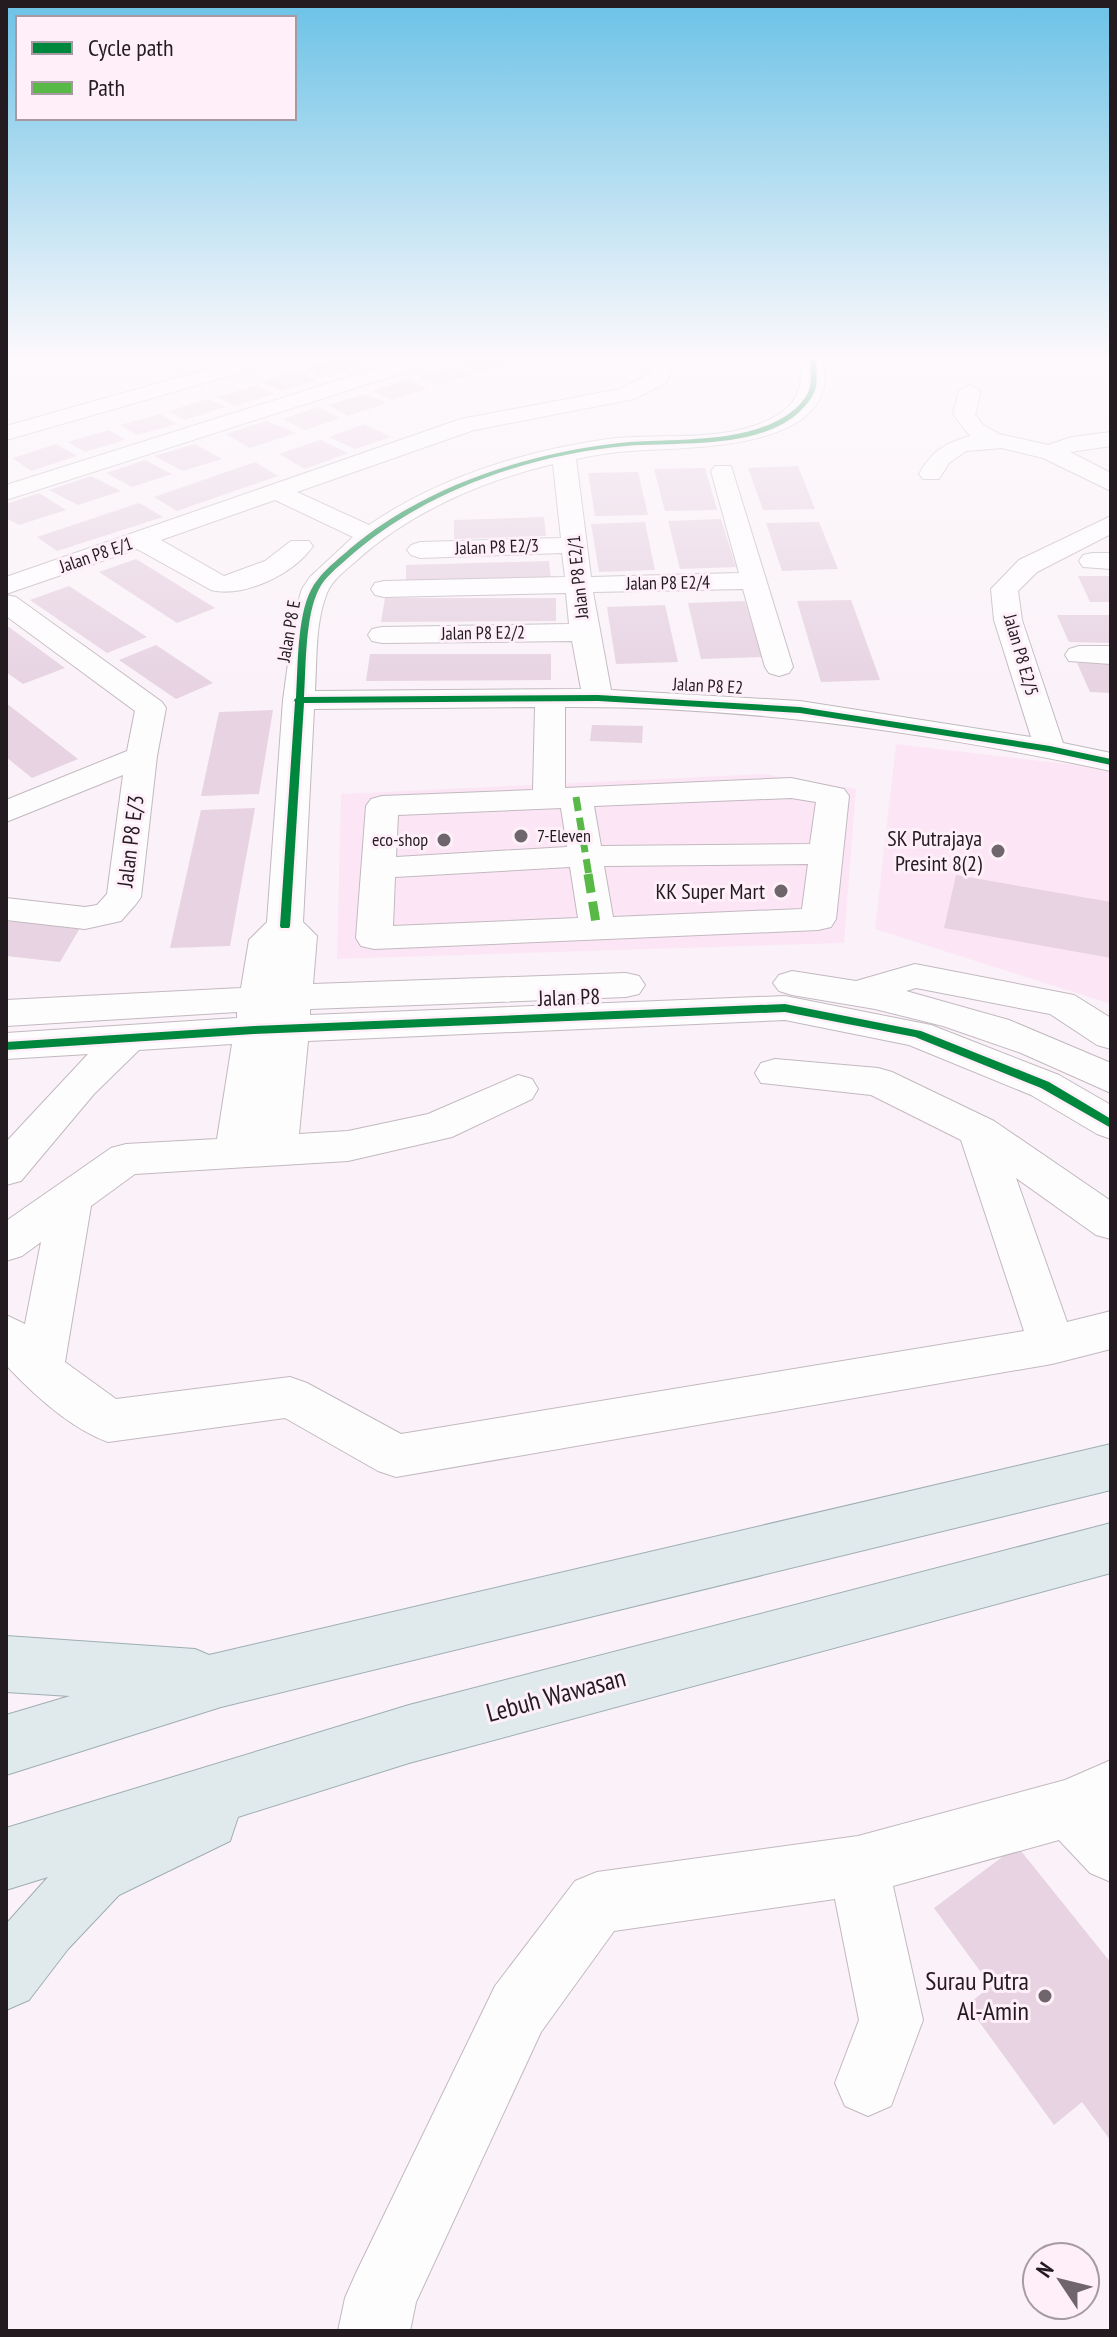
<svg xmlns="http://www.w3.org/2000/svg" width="1117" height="2337" viewBox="0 0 1117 2337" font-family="'PT Sans Narrow',sans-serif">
  <rect width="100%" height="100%" fill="#faf2f8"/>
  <!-- built -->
  <g fill="#fce6f6">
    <path d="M896,744L1084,766L1111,772V1004L875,929Z"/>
    <path d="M764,774L856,789L844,943L337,959L341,794Z"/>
  </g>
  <!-- building -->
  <g fill="#e7d3e2">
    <path d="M334,360H349L362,365L322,377L305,368Z"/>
    <path d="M468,360H511L516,362L478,372L457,363Z"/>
    <path d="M453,367L471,375L436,385L418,377Z"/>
    <path d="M297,370L317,380L281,391L262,382Z"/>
    <path d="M408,379L427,389L393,400L372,391Z"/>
    <path d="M257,385L274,394L235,406L217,397Z"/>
    <path d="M365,394L387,403L348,416L328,405Z"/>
    <path d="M208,399L225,407L184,420L169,411Z"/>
    <path d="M318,407L340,418L305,430L283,419Z"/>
    <path d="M160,414L177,424L137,435L120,425Z"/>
    <path d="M266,421L296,433L250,448L226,434Z"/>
    <path d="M365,424L391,437L355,449L329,437Z"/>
    <path d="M109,430L125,440L85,452L68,442Z"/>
    <path d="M320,440L348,453L305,469L279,454Z"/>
    <path d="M56,444L77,456L31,471L13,458Z"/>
    <path d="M195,444L222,459L183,471L154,456Z"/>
    <path d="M145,460L172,474L132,487L106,473Z"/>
    <path d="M255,462L278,476L177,511L154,497Z"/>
    <path d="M798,466L815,509L763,510L748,468Z"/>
    <path d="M705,468L717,510L665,511L654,469Z"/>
    <path d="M638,472L648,515L595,516L588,473Z"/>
    <path d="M91,476L121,491L78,505L49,490Z"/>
    <path d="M39,493L66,510L19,525L6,518V504Z"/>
    <path d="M139,503L163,517L57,551L37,537Z"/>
    <path d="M544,517L546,536L454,539V520Z"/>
    <path d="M721,519L736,567L680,569L668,521Z"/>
    <path d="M645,522L655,570L599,572L591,524Z"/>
    <path d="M819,522L838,569L782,571L766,523Z"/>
    <path d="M136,559L215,608L177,623L99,572Z"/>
    <path d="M549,561L551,580L406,585V565Z"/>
    <path d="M1078,576H1111V602H1090Z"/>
    <path d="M69,586L147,637L107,653L30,600Z"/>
    <path d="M385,598H556V621L381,622Z"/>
    <path d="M851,600L880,680L821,682L797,601Z"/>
    <path d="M745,601L762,657L701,659L688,603Z"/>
    <path d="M665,605L678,662L616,664L607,607Z"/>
    <path d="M1057,615H1111V643L1069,642Z"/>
    <path d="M6,625L65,668L23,684L6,672Z"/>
    <path d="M156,645L213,683L176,699L119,660Z"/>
    <path d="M370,654H551V680L366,681Z"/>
    <path d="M1077,663H1111V693L1090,692Z"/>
    <path d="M6,703L78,759L32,778L6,757Z"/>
    <path d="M273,710L259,794L201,796L219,712Z"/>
    <path d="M592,725L643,726L642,743L590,741Z"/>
    <path d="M255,808L230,946L170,948L201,810Z"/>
    <path d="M956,875L1111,902V958L944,928Z"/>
    <path d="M6,921L80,928L60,962L6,956Z"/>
    <path d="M1017,1846L1111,1963V2141L1082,2102L1054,2125L967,2005L991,1986L934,1908Z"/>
  </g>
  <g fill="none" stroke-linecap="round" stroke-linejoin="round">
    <!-- minor casing -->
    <g stroke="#c2b9bf" stroke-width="2">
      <g id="minor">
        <path d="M241,360H274L271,364L6,440V426Z"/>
        <path d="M402,360H433L430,364L6,500V485Z"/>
        <path d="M656,360H676L666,383L634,399L474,430L297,492L369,525C439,477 525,451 608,439C662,432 733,445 781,413C801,399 801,382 803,360H823C823,369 826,382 823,391C804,451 681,447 631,451C613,452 594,455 576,459L591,577L739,573L711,471L715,466H731L793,667L789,673L779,676L769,673L765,667L743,589L593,592L611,690L800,701L1031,737L994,620L991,589L1019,560L1111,516V534L1037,572L1018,591L1022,620L1063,743L1111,753V771C933,733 748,706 565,707V788L791,778L844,789L849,796L836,919L831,927L818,930L374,949L361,946L356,938L366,806L371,799L382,796L533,790L535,707L314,709L303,922L317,936L313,984L626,973L639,976L645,985L639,994L626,997L310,1009V1015L785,996L931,1025L1059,1075L1111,1105V1139L1097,1134L1031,1095L909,1045L785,1020L308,1041L299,1134L348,1131L428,1114L518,1075L532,1079L538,1089L532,1099L452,1137L348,1161L135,1174L91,1206L65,1362L116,1399L290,1377L307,1383L401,1434L1024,1331L961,1140L871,1095L761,1083L755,1073L761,1063L775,1059L878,1068L892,1072L994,1121L1111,1201V1239L1096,1235L1016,1178L1067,1322L1111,1311V1349L1052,1364L396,1477L378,1471L285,1418L108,1442C70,1428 33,1394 6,1365V1315L25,1324L41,1242L22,1256L6,1261V1221L111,1148L126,1144L217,1139L232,1044L139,1050L94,1094L21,1181L6,1185V1142L88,1054L6,1059V1033L237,1018V1012L6,1026V1000L241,988L249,940L267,922L283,700L295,612L302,589L310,577L353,537L275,500L161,540L224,576L265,561L291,541H309L313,546C294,574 244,598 211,590L137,549L6,594V577L461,419L620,389L649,374ZM553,464L561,538L420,542L411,545L407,550L411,555L420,558L562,553L565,577L384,581L375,583L371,589L375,595L384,597L566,593L569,624L382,627L372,629L368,635L372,641L382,643L572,641L581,689L315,691C317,659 315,623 327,593C332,580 346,570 356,561C410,512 482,481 553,464ZM791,798L816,802L810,844L601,846L594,806ZM561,808L567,847L396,857L398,815ZM808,864L802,909L613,917L604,866ZM570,867L578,918L393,926L395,877Z"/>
        <path d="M970,385L981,391L975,414L982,424L999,434L1048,445L1072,437L1111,432V446L1070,452L1111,473V491L1043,458L1002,448L966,451L949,463L939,479H923L919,474C932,451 945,443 970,436L953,414L959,391Z"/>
        <path d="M1092,553H1111V569L1083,567L1079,561L1083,555Z"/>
        <path d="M6,595L16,597L162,702L166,708L157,756L141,897L136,904L121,921L85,929L6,920V898L85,907L97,905L107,894L123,775L6,822V800L127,751L135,711L6,616Z"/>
        <path d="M1079,646H1111V664L1069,661L1065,655L1069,649Z"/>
        <path d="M915,964L1074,995L1111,1018V1049L1097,1045L1050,1014L916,988L906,991L1009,1020L1111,1063V1093L1021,1053L943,1026L875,1009L792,995L779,991L773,983L779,975L792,971L856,981Z"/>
        <path d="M1111,1760V1882L1090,1873L1059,1840L893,1886L923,2020L891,2106L868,2116L845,2106L835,2083L859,2020L835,1899L614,1931L541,2032L416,2302L410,2331H338L345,2298L356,2273L495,1986L575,1881L597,1872L858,1836L1065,1780Z"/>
      </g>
    </g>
    <!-- major casing -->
    <g stroke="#9eaeb3" stroke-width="2">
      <g id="major">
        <path d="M1111,1444V1490L221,1707L6,1775V1715L70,1696L6,1692V1636L195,1649L209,1655Z"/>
        <path d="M1111,1523V1573L409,1763L238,1817L230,1841L119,1895L68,1949L29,2000L6,2010V1924L48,1877L6,1890V1828L409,1705Z"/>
      </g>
    </g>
    <!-- minor -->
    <use href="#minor" fill="#fefdfe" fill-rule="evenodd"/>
    <!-- major -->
    <use href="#major" fill="#e0eaec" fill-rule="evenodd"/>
    <!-- quiet-far1 -->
    <path stroke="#58b947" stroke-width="7" stroke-dasharray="14 7" stroke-linecap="butt" d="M576,797L589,876"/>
    <!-- quiet -->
    <path stroke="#58b947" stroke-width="9" stroke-dasharray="19 9" stroke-linecap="butt" d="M588,874L597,929"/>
    <!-- cycleway casing -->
    <g stroke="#feeff9" stroke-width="5">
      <g id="cycleway">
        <path d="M810,360H816C816,369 818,382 815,390C812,400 799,413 792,418C749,449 676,442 626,446C527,455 422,492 348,558C338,567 325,577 319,589C305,615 306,668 304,697L598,695L800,707L1050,746L1111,759V765L1050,752L800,713L598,701L304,703L290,926L289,928H281L280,926L295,702L294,700L296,698C298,667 297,617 311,590C318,576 332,564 344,554C416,490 517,456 611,444C666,437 736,446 784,417C793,412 806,400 809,390C812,382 810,369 810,360Z"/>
        <path d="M785,1004L921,1031L1049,1082L1111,1119V1128L1041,1088L915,1037L785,1012L254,1034L6,1050V1042L254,1026Z"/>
      </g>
    </g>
    <!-- cycleway -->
    <use href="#cycleway" fill="#00873e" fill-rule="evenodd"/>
  </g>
  <!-- sky -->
  <linearGradient id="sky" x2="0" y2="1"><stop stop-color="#6bc2e6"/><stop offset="0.52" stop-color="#fdf9fc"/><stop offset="1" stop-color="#fdf9fc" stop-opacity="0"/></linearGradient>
  <rect width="1117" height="687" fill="url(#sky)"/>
  <!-- markers -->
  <g fill="#6f666c" stroke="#feeff9" stroke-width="3">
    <circle cx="521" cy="836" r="8"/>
    <circle cx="444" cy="840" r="8"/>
    <circle cx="998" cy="851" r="8"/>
    <circle cx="781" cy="891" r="8"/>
    <circle cx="1045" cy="1996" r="8"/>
  </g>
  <g text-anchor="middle" stroke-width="6" stroke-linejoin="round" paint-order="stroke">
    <!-- far-street labels -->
    <g font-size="18" fill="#241b21" stroke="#feeff9">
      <text transform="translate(497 547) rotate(-2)" y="6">Jalan P8 E2/3</text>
      <text transform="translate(96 555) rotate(-19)" y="6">Jalan P8 E/1</text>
      <text transform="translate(578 577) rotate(-96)" y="6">Jalan P8 E2/1</text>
      <text transform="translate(668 583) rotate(-1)" y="6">Jalan P8 E2/4</text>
      <text transform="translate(289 631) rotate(-80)" y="6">Jalan P8 E</text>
      <text transform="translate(483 633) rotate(-1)" y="6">Jalan P8 E2/2</text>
      <text transform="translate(1021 655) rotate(74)" y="6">Jalan P8 E2/5</text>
      <text transform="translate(708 686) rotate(3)" y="6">Jalan P8 E2</text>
    </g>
    <!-- far-poi labels -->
    <g font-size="18" fill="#241b21" stroke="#feeff9" text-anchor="start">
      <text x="537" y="842">7-Eleven</text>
      <text x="428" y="846" text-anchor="end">eco-shop</text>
    </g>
    <!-- poi labels -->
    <g font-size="22" fill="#241b21" stroke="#feeff9" text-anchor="end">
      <text x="982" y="846">SK Putrajaya<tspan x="982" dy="25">Presint 8(2)</tspan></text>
      <text x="765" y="899">KK Super Mart</text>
    </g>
    <!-- street labels -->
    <g font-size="22" fill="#241b21" stroke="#feeff9">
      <text transform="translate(130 841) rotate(-83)" y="8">Jalan P8 E/3</text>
      <text transform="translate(569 997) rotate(-2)" y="8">Jalan P8</text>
    </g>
    <!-- near-street labels -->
    <g font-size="26" fill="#241b21" stroke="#feeff9">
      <text transform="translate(556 1695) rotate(-15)" y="9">Lebuh Wawasan</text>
    </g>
    <!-- near-poi labels -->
    <g font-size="26" fill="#241b21" stroke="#feeff9" text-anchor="end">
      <text x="1029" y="1990">Surau Putra<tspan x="1029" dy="30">Al-Amin</tspan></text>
    </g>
  </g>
  <!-- border -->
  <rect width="1117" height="2337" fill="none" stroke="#241b21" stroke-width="16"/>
  <!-- legend -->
  <rect x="16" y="16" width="280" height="104" fill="#feeff9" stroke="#a79aa3" stroke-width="2"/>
  <rect x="32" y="42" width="40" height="12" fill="#00873e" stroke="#a79aa3" stroke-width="2"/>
  <text x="88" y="56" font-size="24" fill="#241b21">Cycle path</text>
  <rect x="32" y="82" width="40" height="12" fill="#58b947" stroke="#a79aa3" stroke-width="2"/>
  <text x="88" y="96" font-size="24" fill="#241b21">Path</text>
  <!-- north arrow -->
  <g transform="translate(1061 2281) rotate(305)"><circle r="38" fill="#feeff9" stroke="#a79aa3" stroke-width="2"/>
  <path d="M0-6L14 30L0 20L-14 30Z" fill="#6f666c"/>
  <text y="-12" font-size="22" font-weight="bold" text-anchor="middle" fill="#241b21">N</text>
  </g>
</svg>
